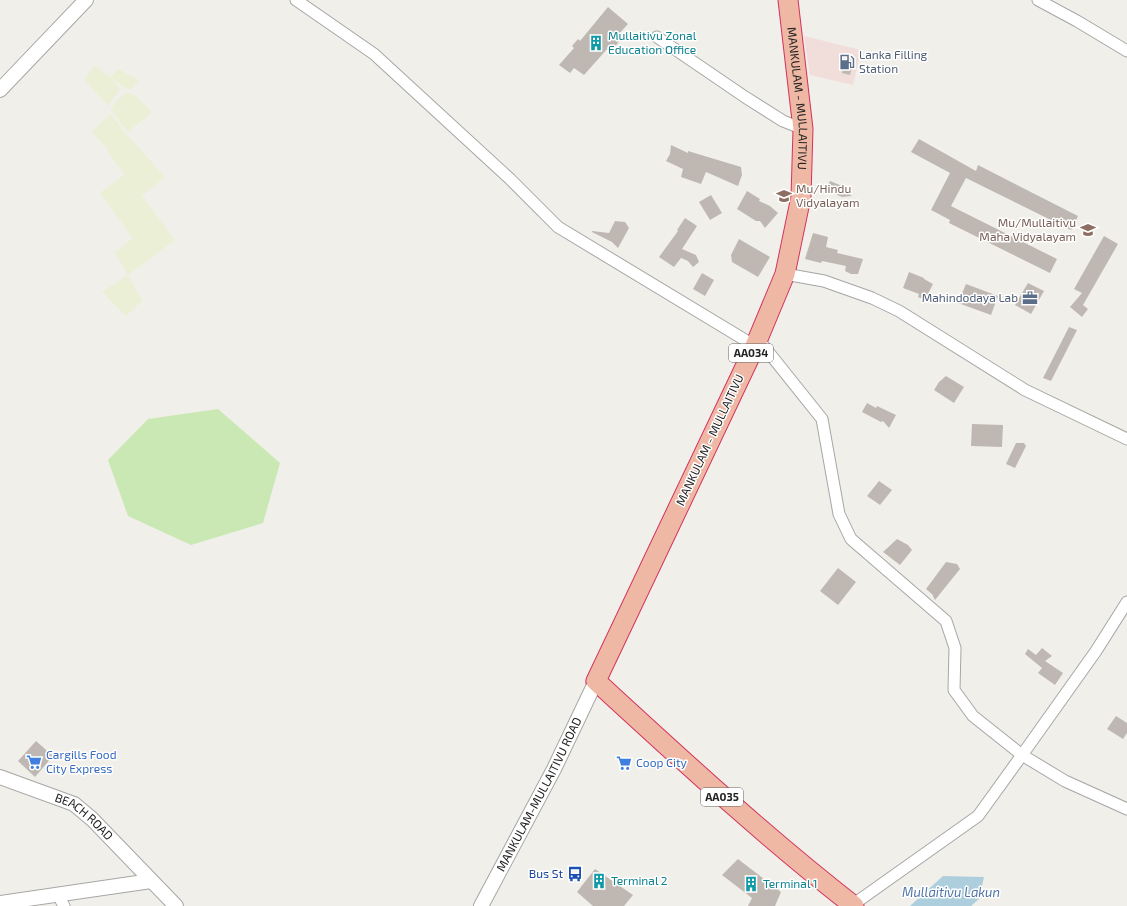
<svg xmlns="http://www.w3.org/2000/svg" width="1127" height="906" viewBox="0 0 1127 906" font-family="'Exo 2',sans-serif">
  <rect width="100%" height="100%" fill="#f1efe9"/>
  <!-- commercial -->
  <path fill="#f1ddda" d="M804,36L861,50L853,85L810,75Z"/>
  <!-- farmland -->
  <g fill="#ebefd6">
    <path d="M95,66L110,77L118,69L139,80L131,89L125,88L111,78L120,89L108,106L84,79Z"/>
    <path d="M127,92L136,96L152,112L128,132L111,110L115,103Z"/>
    <path d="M111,114L125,133L165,177L142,196L175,240L128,275L142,301L126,316L102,292L128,275L115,252L133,238L100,193L125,174L109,154L108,150L92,132L95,128Z"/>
  </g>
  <!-- grass -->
  <path fill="#c9e8b3" d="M218,409L280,463L263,523L191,545L128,516L108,460L148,419Z"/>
  <!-- water -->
  <path fill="#adcedc" d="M943,876L984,877L979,899L971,906H910Z"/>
  <!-- building -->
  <g fill="#bfb8b2">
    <path d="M608,7L628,24L616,37L620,40L612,51L608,48L584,75L574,68L570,73L559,65L574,48L572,46L578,39L580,41Z"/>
    <path d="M847,55L855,57L850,75L842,73Z"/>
    <path d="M919,139L976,171L978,165L1078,216L1071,230L966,178L951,206L1057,259L1050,273L949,223L950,220L931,210L950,173L911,152Z"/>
    <path d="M671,145L688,153V151L741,167L742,175L738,186L706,172L701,184L681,177L683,169L666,161L670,154Z"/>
    <path d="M830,181L847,188L845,190L852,196L842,197L825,190Z"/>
    <path d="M747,191L760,199L759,201L770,206L778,213L765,228L760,221H756L737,209Z"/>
    <path d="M711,195L722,213L710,220L699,202Z"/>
    <path d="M685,218L697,226L682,249L696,255L699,262L693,267L688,261L681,258L674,267L659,257L678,231L677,230Z"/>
    <path d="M615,221L625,222L629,228L618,248L612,242L592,232V231L609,233Z"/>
    <path d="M813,233L828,237L826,247L838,250L837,253L863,259L858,274H851L845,271L846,266L822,261L821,263L805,259Z"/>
    <path d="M1104,236L1118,244L1083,305L1088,309L1082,317L1070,307L1082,293L1074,289Z"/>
    <path d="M739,239L770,257L758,277L732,262L731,255Z"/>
    <path d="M909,272L924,278V279L933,284L925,300L918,297L919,294L903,288Z"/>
    <path d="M702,273L714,280L705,296L693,289Z"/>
    <path d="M1028,283L1044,291L1031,314L1015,305Z"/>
    <path d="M966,284L998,296L991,315L958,303Z"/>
    <path d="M1069,327L1077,330L1051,381L1043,378Z"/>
    <path d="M946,376L964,387L954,403L934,390L939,382Z"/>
    <path d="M867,403L876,408L877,406L896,415L889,428L883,421L881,422L862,412Z"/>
    <path d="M972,424L1003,425L1002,447L971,446Z"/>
    <path d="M1016,443H1024L1026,446L1015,468L1006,464Z"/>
    <path d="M879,481L892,490L880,505L867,496Z"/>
    <path d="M897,539L908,545L912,550L900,565L883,552Z"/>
    <path d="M946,562L957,564L960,569L935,600L932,594L926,589Z"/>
    <path d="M838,568L856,582L838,605L820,591Z"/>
    <path d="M1042,648L1052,656L1045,661L1063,673L1055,685L1038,673L1042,668L1025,654L1028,649L1036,655Z"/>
    <path d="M1116,716L1127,723V733L1123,739L1107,729Z"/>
    <path d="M36,741L53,756L35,777L18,761Z"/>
    <path d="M738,859L781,892L775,906H748L752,898L722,875Z"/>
    <path d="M595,869L633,895L624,906H593L577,892Z"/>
  </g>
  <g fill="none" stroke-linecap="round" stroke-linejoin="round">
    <!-- minor casing -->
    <g stroke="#a6a6a6" stroke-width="13">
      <g id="minor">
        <path d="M296,0L374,54L510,179L558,227L755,346"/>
        <path d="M1038,0L1077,21L1127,51"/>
        <path d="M657,37L745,97L783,121L803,129"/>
        <path d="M785,274L824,281L872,298L899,311L1025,390L1127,439"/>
        <path d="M758,339L822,419L839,514L851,539L946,621L955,648L954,690L973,716L1022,755L978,816L851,906"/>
        <path d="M1127,602L1096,651L1022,755L1065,781L1127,809"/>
        <path d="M58,895L64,906"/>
      </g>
    </g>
    <!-- tertiary casing -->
    <g stroke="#a6a6a6" stroke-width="16">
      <g id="tertiary">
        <path d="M0,90L86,0"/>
        <path id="s1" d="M0,777L74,804L92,819L176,906"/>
        <path d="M0,903L151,881"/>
        <path id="s2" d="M481,906L554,769L596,681"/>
      </g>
    </g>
    <!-- trunk casing -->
    <g stroke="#d3335e" stroke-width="21">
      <g id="trunk">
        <path id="s3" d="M788,0L803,129L801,197L785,274L755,346L596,681C680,758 764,836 854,906"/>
      </g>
    </g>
    <!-- minor -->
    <use href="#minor" stroke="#fff" stroke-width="11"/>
    <!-- tertiary -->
    <use href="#tertiary" stroke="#fff" stroke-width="14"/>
    <!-- trunk -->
    <use href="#trunk" stroke="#eeb8a4" stroke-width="19"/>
  </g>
  <!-- icons -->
  <defs>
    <g id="building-bare" transform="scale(1.2)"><path d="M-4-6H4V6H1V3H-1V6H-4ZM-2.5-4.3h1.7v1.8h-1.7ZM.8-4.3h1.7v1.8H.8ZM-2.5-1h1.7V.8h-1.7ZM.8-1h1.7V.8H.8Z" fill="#0f9aa8" stroke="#fff" stroke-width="2.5" paint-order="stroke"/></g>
    <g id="fuel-bare" transform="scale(1.2)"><path d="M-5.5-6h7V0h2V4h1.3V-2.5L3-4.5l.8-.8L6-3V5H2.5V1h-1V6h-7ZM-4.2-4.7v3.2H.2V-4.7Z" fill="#5c6f8a" stroke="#fff" stroke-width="2.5" paint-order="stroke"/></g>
    <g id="school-bare" transform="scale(1.2)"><path d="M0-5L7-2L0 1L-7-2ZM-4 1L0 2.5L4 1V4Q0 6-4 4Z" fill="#8d6e63" stroke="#fff" stroke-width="2.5" paint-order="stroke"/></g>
    <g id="office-bare" transform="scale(1.2)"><path d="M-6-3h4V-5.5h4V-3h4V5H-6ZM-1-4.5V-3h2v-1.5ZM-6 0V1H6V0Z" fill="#5c6f8a" stroke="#fff" stroke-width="2.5" paint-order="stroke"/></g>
    <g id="supermarket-bare" transform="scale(1.2)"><path d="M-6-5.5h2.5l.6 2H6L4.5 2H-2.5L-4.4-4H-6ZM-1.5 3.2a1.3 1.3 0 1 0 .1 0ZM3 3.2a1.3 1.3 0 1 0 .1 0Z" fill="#3f7fe0" stroke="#fff" stroke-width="2.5" paint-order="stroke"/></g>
    <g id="bus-bare" transform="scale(1.2)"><path d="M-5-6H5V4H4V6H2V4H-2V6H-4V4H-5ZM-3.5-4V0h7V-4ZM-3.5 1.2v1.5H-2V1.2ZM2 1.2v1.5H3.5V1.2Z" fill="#1a4fb4" stroke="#fff" stroke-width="2.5" paint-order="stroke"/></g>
  </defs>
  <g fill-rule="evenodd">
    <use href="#building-bare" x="596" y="43"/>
    <use href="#fuel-bare" x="847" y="62"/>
    <use href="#school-bare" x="784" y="196"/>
    <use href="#school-bare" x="1088" y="230"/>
    <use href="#office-bare" x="1030" y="298"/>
    <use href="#supermarket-bare" x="34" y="762"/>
    <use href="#supermarket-bare" x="624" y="763"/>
    <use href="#bus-bare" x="575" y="874"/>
    <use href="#building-bare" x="599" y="881"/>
    <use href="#building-bare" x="751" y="884"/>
  </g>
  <g text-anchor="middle" stroke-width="3" stroke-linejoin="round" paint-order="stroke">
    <!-- shield labels -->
    <g fill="#fff" stroke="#646464" stroke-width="1">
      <rect x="729" y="344" width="44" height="18" rx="3"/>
      <rect x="701" y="788" width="42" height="18" rx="3"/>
    </g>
    <g font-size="11" font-weight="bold" fill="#222">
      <text x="751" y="357">AA034</text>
      <text x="722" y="801">AA035</text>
    </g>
    <!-- culture labels -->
    <g font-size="12" fill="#0d838f" stroke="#fff" text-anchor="start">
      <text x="608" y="40">Mullaitivu Zonal<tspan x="608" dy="14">Education Office</tspan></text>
      <text x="611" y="885">Terminal 2</text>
      <text x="763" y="888">Terminal 1</text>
    </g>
    <!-- service labels -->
    <g font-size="12" fill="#4e5e75" stroke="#fff" text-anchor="start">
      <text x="859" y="59">Lanka Filling<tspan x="859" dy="14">Station</tspan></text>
      <text x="1018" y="302" text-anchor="end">Mahindodaya Lab</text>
    </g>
    <!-- street labels -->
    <g font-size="12" fill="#222" stroke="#fff">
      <text dy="4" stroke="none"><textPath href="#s3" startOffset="99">MANKULAM - MULLAITIVU</textPath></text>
      <text transform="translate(710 440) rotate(-65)" y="4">MANKULAM - MULLAITIVU</text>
      <text dy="4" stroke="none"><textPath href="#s2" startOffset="126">MANKULAM-MULLAITIVU ROAD</textPath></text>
      <text dy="4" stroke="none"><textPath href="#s1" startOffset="94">BEACH ROAD</textPath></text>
    </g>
    <!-- education labels -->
    <g font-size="12" fill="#785e54" stroke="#fff" text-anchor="start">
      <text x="796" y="193">Mu/Hindu<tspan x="796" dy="14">Vidyalayam</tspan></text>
      <text x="1076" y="227" text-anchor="end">Mu/Mullaitivu<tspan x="1076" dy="14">Maha Vidyalayam</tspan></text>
    </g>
    <!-- shop labels -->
    <g font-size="12" fill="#366cbe" stroke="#fff" text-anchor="start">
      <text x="46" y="759">Cargills Food<tspan x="46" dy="14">City Express</tspan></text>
      <text x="636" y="767">Coop City</text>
    </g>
    <!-- transit labels -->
    <g font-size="12" fill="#164399" stroke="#fff" text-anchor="end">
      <text x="563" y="878">Bus St</text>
    </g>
    <!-- water labels -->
    <g font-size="13" font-style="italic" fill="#4f74a6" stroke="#fff">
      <text x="951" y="897">Mullaitivu Lakun</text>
    </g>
  </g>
</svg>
